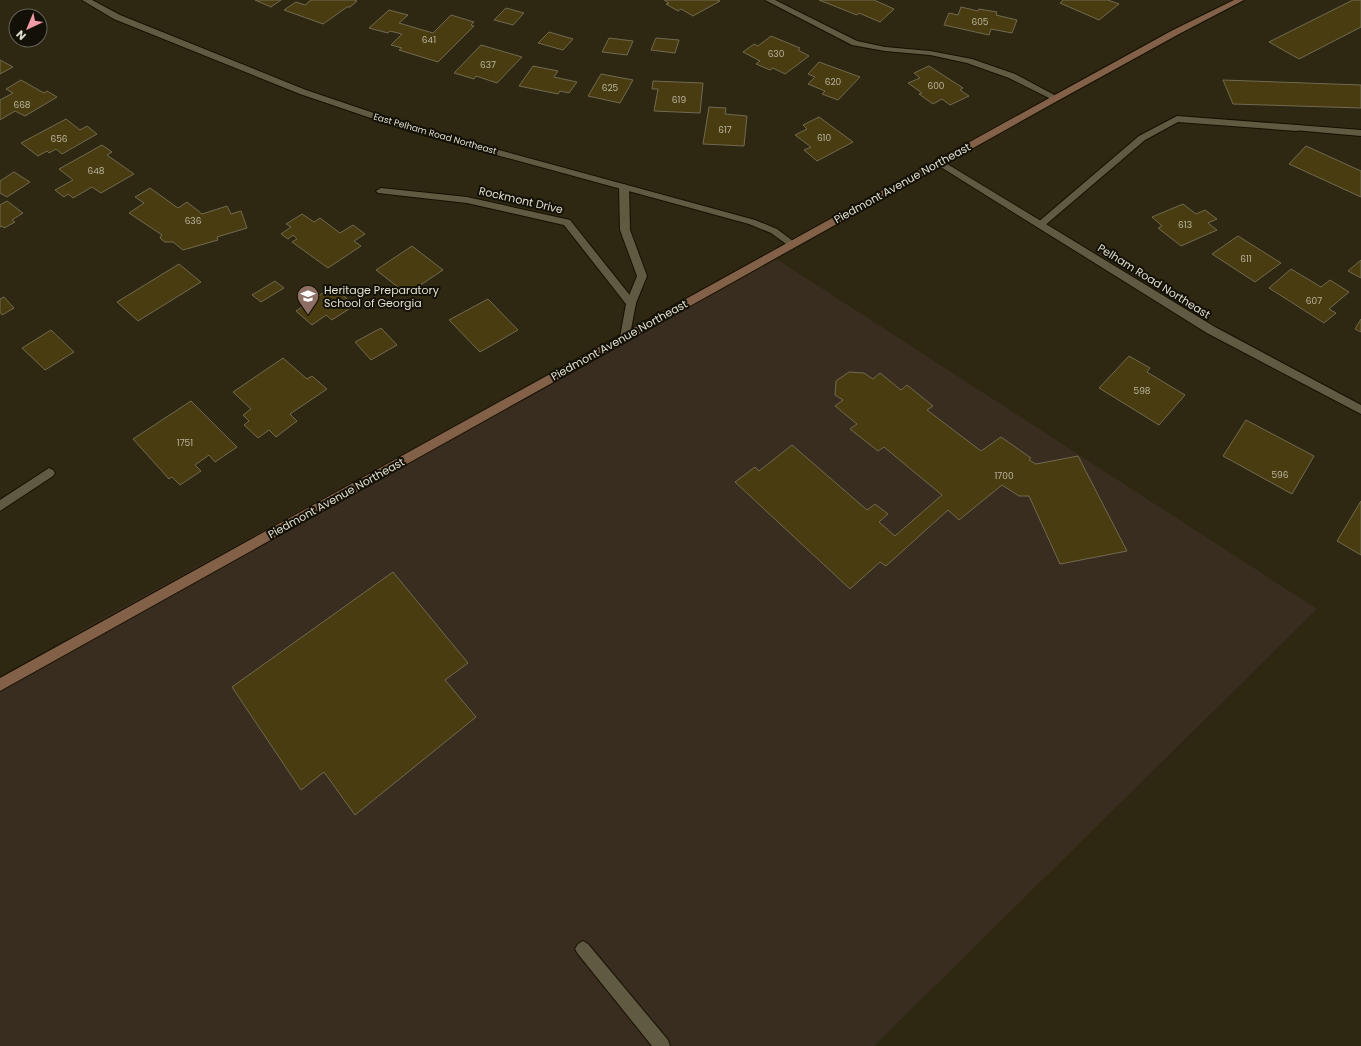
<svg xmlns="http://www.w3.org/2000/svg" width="1361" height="1046" viewBox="0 0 1361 1046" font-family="Poppins,sans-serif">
  <rect width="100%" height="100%" fill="#2e2711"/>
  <!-- commercial -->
  <path fill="#382d1e" d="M769,254L1317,609L874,1046H0V687L81,630Z"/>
  <!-- building -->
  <g fill="#483c10" stroke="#716a51">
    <path d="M255,0H281L271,7Z"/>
    <path d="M311,0H354L357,1L350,7H347L323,24L284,10L296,2L305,5Z"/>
    <path d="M664,0H717L720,1L693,16L681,9L678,11L666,4L669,3Z"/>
    <path d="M819,0H874L894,9L880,22L859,13L857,15Z"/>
    <path d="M1063,0H1108L1119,4L1099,20L1060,3Z"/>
    <path d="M1353,0H1361V27L1299,59L1269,42Z"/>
    <path d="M961,7L978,11L979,9L997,12L996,15L1017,20L1012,33L991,29L989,35L944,25L949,13L958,15Z"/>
    <path d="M506,8L524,13L513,25L494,20Z"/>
    <path d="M389,10L408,15L399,23L433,33L451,15L474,22L471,25L474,26L438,62L399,50L402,48L391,45L402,34L390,31L388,33L369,28Z"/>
    <path d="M549,32L573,39L563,50L538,43Z"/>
    <path d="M771,36L800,48L798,50L809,56L785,74L773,68L770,70L756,64L760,61L743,52L754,44L758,46Z"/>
    <path d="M609,38L633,41L627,55L602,52Z"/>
    <path d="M656,38L679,40L675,53L651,50Z"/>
    <path d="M481,45L522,57L497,83L476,76L474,79L454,73Z"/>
    <path d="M0,60L13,67L0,74Z"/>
    <path d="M819,62L860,77L838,100L822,94L825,91L808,84L815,77L808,74Z"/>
    <path d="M533,66L558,71L554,77L577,82L569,93L560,91L558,94L519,86Z"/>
    <path d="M929,66L963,88L960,90L969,96L950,105L942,99L933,104L919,94L922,93L908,83L920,78L914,73Z"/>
    <path d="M601,74L633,80L620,103L588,96Z"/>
    <path d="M21,80L44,93L47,91L57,97L25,116L15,111L0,120V100L13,93L6,89Z"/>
    <path d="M1223,80L1361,85V108L1233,104Z"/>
    <path d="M653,81L703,83L700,113L654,111L658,89H652Z"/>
    <path d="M709,107L726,108L725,114L747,116L744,146L703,144Z"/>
    <path d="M819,117L853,142L817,161L804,150L811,147L795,135L807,129L803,125Z"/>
    <path d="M66,119L80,130L87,126L97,134L62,154L56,149L49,153L47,151L38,156L21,143Z"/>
    <path d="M102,145L112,152L107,155L134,174L101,193L92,187L73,198L68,194L64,197L55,190L73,180L59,169Z"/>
    <path d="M1306,146L1361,171V197L1289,164Z"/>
    <path d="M14,172L30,182L7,197L0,193V181Z"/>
    <path d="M150,188L178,208L187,202L202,214L227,206L231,214L241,211L247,228L217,237L218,240L183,250L173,242H165L161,239L160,237L162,235L129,213L144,203L135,197Z"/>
    <path d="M7,201L23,213L12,220L15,222L4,228L2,226L0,227V205Z"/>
    <path d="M1183,204L1196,214L1205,210L1217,219L1208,223L1217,230L1181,246L1158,228L1162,226L1152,217Z"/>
    <path d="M302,214L314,222L320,218L340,233L353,225L365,234L354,241L361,246L328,268L292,242L297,239L293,235L288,239L281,234L291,227L286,224Z"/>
    <path d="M1238,236L1281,263L1255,282L1212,254Z"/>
    <path d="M412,246L443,270L407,294L376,270Z"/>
    <path d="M1361,260V278L1348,271Z"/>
    <path d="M179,264L201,282L138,321L117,302Z"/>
    <path d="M1291,269L1321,287L1330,280L1349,292L1329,309L1336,313L1324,323L1269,288Z"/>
    <path d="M275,281L284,288L261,302L252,295Z"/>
    <path d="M332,287L355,305L332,320L326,315L312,325L296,311Z"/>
    <path d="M4,297L14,308L2,315L0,312V299Z"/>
    <path d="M488,299L518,330L480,352L449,320Z"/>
    <path d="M1361,319V332L1355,329Z"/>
    <path d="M381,328L397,345L371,360L355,342Z"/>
    <path d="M51,330L74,352L45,370L22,348Z"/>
    <path d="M1129,356L1150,368L1147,372L1185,395L1159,425L1099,388Z"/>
    <path d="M283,358L307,379L312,376L327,389L290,414L297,421L276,437L269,430L258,438L244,425L249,421L243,415L251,409L233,392Z"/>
    <path d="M849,372L864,373L873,379L880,373L901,390L907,385L933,406L927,410L981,451L1001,437L1031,458L1029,460L1036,464L1078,456L1127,551L1060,564L1029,496H1019L1002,485L959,520L948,510L886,566L880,562L850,589L735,482L755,467L759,471L792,445L867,510L875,504L888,514L879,522L895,536L942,495L884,447L878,451L850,429L857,424L835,406L843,400L835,395L836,381Z"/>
    <path d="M191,401L237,447L215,462L209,455L195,465L201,471L180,485L172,477L169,479L133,439Z"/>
    <path d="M1246,420L1314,456L1292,494L1223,456Z"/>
    <path d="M1361,501V555L1337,541Z"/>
    <path d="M393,572L468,663L445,680L476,717L355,815L324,772L301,790L232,687Z"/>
  </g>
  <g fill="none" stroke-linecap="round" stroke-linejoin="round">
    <!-- lane casing -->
    <g stroke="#161000" stroke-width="2">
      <g id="lane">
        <path d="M1177,116L1297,125L1301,128L1297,131L1178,122L1145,140L1043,227H1037L1035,225L1037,223L1139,136Z"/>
        <path d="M624,184L629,187L630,230L647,276L636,303L635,306H627L626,303L637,276L620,230L619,187Z"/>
        <path d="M583,941L588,944L668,1040L670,1046H652L578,954L575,949L578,944Z"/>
      </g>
    </g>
    <!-- street casing -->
    <g stroke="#161000" stroke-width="2">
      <g id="street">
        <path d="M82,0H92L120,15L306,90L415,127L755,220L777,229L797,244L795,246H789L771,233L749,224L409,131L300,94L114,19Z"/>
        <path d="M765,0H775L857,41L885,47L930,51L972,59L1015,74L1060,98L1056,101L1053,100L1009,78L967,63L930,55L885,51L852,45Z"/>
        <path d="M1297,125L1361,130V136L1294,130L1293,128L1294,126Z"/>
        <path d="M939,159L1215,327L1361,405V414L1207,333L936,164L934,162L936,160Z"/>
        <path d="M381,188L467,197L570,220L636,303L629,340H621L620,337L626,304L564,225L467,203L378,193L376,191Z"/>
        <path d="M49,468L53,470L55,473L53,476L0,511V500Z"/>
      </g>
    </g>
    <!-- secondary casing -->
    <g stroke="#161000" stroke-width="2">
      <path id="secondary" d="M1234,0H1244L1179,34L1059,100L0,691V678L1053,96L1173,30Z"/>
    </g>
    <!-- lane -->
    <use href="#lane" fill="#615a42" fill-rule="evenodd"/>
    <!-- street -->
    <use href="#street" fill="#615a42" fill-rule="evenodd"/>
    <!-- secondary -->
    <use href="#secondary" fill="#836149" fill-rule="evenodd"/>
  </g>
  <!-- icons -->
  <defs>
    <g id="school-pin" transform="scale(1.15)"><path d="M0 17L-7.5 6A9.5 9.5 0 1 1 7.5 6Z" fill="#8d6e63" stroke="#131007"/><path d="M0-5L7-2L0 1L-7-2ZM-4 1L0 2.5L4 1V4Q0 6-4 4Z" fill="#fff"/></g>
  </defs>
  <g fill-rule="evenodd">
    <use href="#school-pin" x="308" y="296"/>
  </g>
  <g text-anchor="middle" stroke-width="4" stroke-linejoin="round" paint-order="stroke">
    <!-- number labels -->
    <g font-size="9" fill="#bbb59f">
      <text x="980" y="25">605</text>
      <text x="429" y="43">641</text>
      <text x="776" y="57">630</text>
      <text x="488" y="68">637</text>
      <text x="833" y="85">620</text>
      <text x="936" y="89">600</text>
      <text x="610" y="91">625</text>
      <text x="679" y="103">619</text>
      <text x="22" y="108">668</text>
      <text x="725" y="133">617</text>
      <text x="824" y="141">610</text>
      <text x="59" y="142">656</text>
      <text x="96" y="174">648</text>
      <text x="193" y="224">636</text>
      <text x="1185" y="228">613</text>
      <text x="1246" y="262">611</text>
      <text x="1314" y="304">607</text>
      <text x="1142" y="394">598</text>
      <text x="185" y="446">1751</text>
      <text x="1280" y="478">596</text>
      <text x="1004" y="479">1700</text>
    </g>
    <!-- far-street labels -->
    <g font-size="9" fill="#e1ddcf" stroke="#131007">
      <text transform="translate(435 134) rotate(16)" y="3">East Pelham Road Northeast</text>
    </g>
    <!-- street labels -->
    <g font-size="11" fill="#e1ddcf" stroke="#131007">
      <text transform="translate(902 183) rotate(-29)" y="4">Piedmont Avenue Northeast</text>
      <text transform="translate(521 200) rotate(13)" y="4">Rockmont Drive</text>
      <text transform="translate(1154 281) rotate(32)" y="4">Pelham Road Northeast</text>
      <text transform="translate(619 340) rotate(-29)" y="4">Piedmont Avenue Northeast</text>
      <text transform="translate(336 498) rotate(-29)" y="4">Piedmont Avenue Northeast</text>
    </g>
    <!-- poi labels -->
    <g font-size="11" fill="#e1ddcf" stroke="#131007" text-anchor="start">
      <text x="324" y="294">Heritage Preparatory<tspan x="324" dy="13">School of Georgia</tspan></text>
    </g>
  </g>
  <!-- north arrow -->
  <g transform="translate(28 28) rotate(224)"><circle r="19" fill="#131007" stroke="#656257"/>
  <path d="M0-3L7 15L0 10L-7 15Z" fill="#f39aa7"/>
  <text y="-6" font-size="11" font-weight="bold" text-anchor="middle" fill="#e1ddcf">N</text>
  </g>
</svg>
